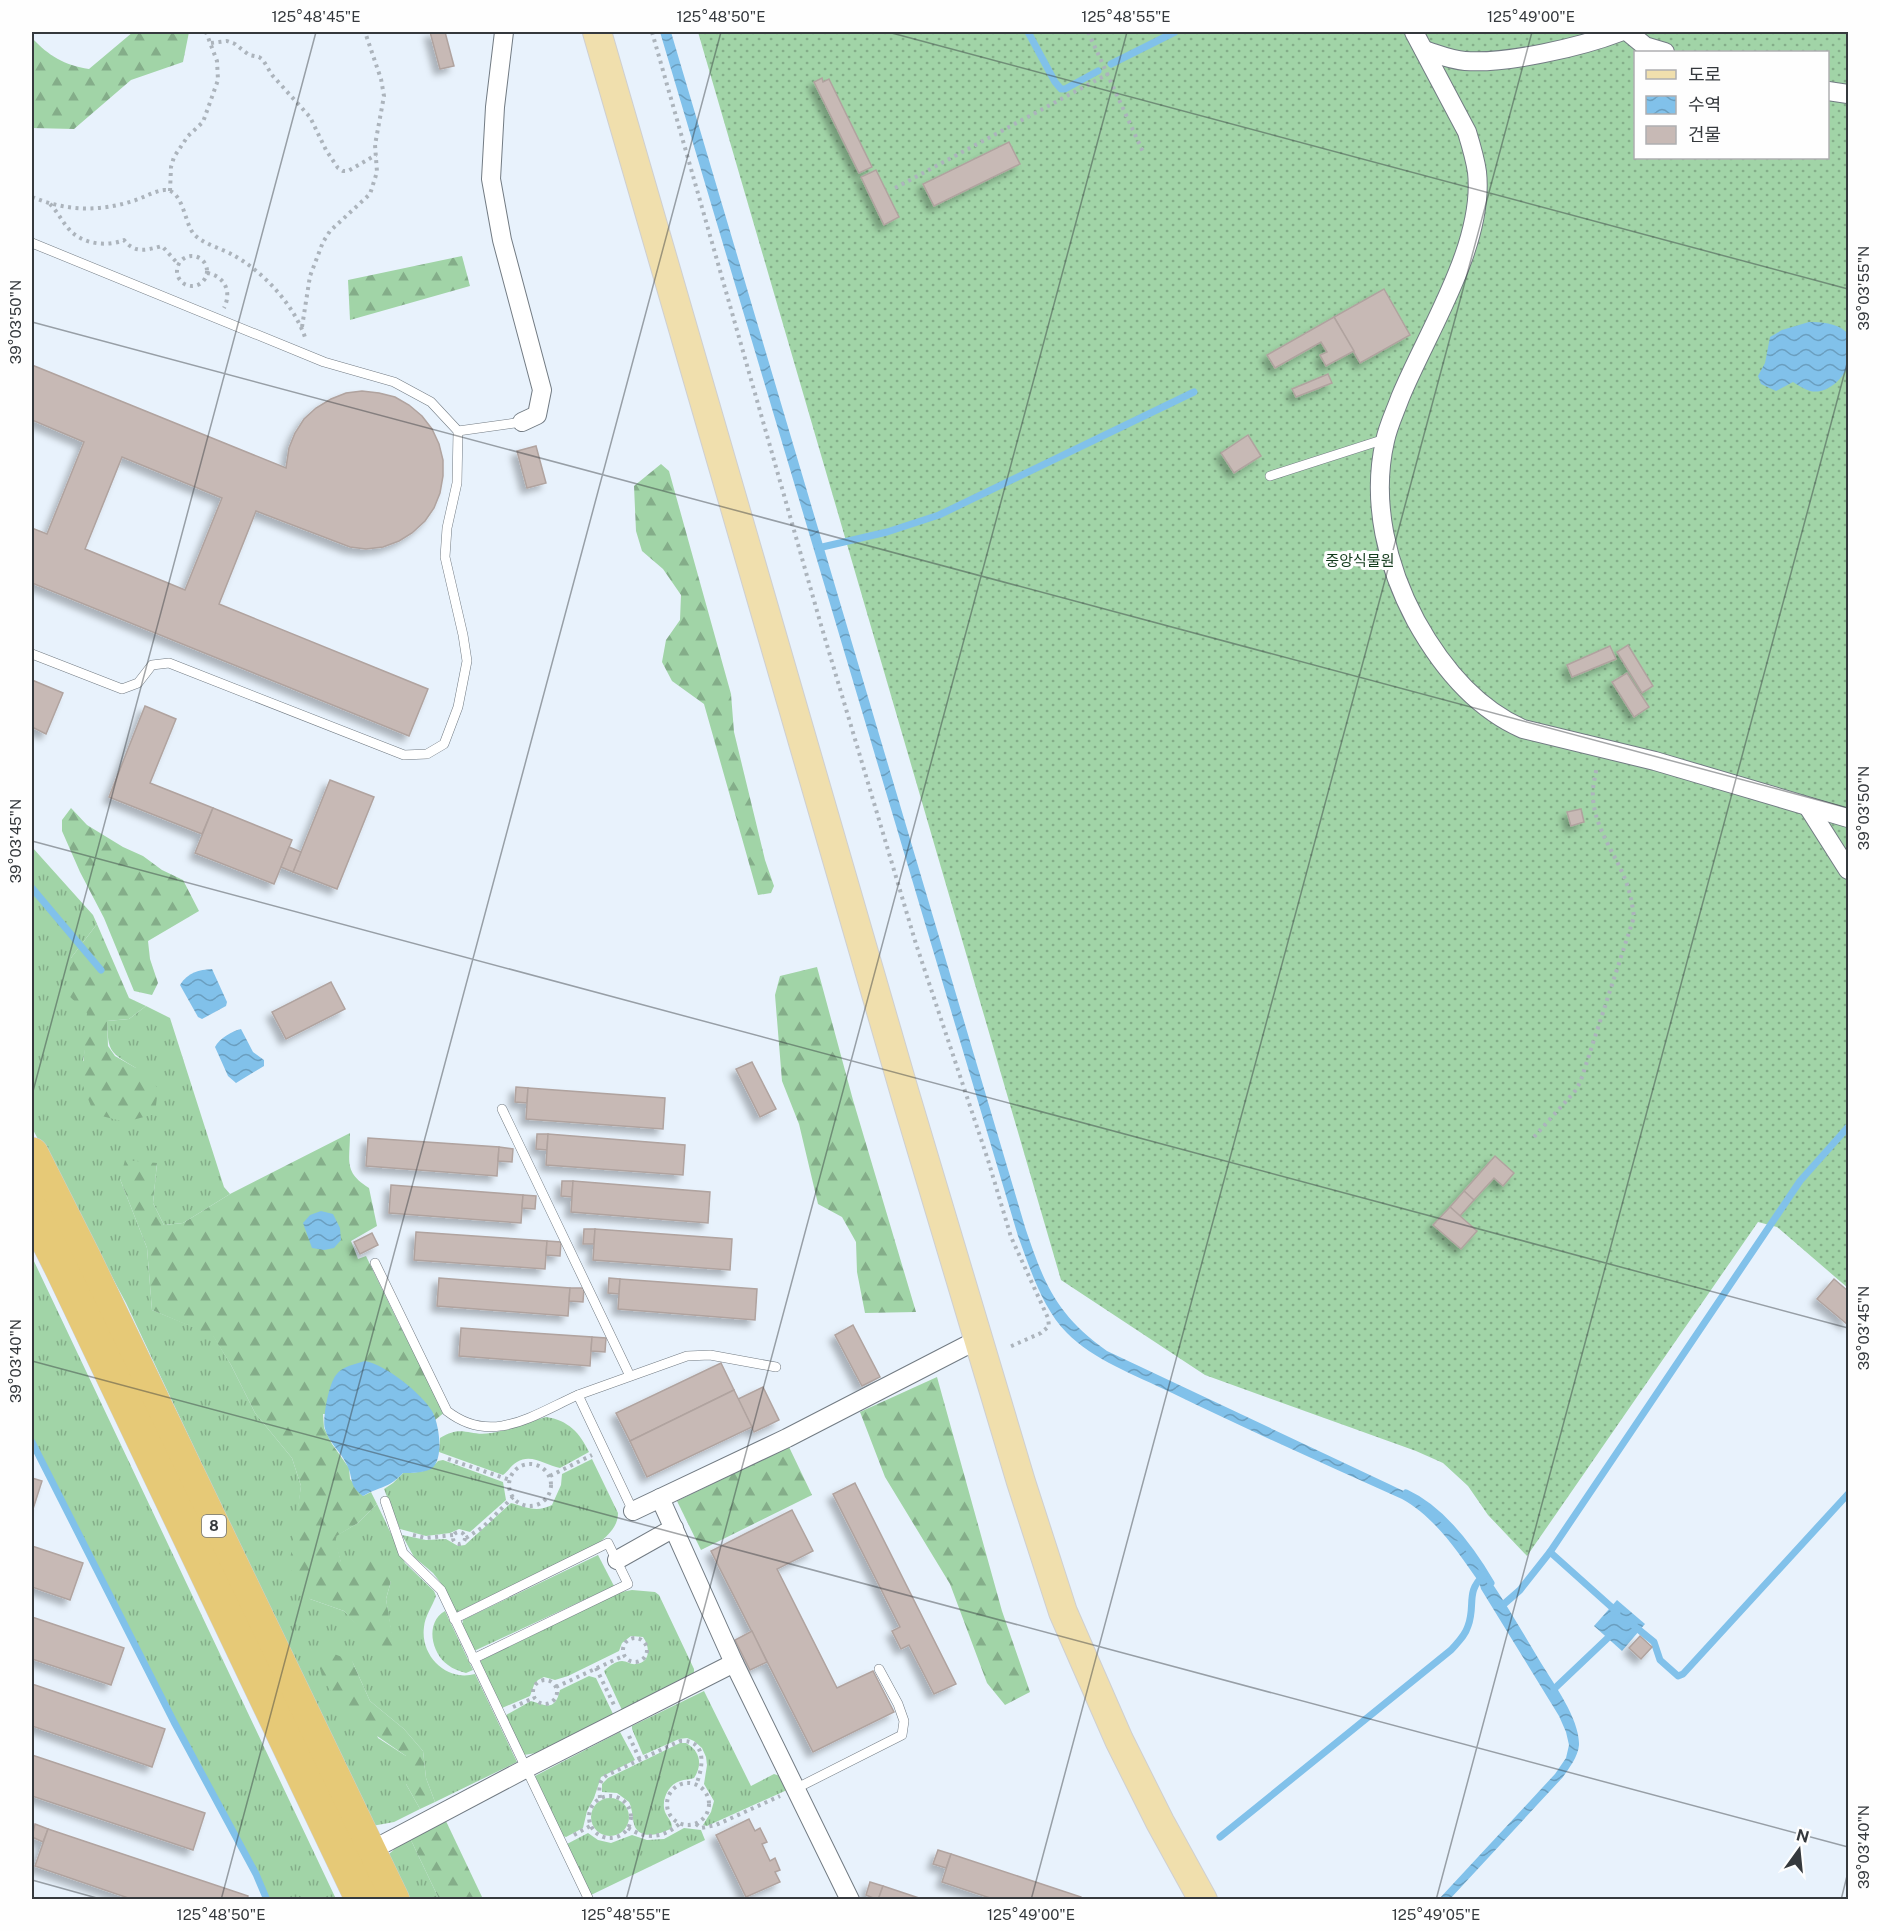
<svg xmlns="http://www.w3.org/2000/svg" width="1880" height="1931" viewBox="0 0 1880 1931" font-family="'Public Sans','Noto Sans KR',sans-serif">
  <defs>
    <pattern id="grass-tufts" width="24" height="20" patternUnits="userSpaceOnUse" patternTransform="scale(1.5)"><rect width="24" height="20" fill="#a1d4a7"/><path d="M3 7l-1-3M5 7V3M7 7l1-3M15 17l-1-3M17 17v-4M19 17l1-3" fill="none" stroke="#84ad89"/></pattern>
    <pattern id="forest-firs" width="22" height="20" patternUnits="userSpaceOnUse" patternTransform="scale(1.5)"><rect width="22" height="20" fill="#a1d4a7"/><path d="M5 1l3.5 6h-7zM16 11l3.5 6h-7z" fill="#84ad89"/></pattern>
    <pattern id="garden-dots" width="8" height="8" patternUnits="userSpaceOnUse" patternTransform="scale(1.5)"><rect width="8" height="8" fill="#a1d4a7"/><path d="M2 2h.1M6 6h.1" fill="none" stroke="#84ad89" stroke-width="1.8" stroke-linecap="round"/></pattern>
    <pattern id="water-waves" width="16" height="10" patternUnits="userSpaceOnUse" patternTransform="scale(1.5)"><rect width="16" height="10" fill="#81c1ea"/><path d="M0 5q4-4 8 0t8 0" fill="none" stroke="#6a9ebf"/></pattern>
    <filter id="shadow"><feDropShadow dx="-5.5" dy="5.5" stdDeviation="3" flood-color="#0004"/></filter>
  </defs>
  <rect width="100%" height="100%" fill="#e8f2fc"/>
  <!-- grass -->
  <g fill="url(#grass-tufts)">
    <path d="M32,847L93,915L97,924L71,958L88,1013L87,1038L83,1061L136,1068C110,1052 108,1053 107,1021L129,1019L146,1006L170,1018L224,1187L230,1194L183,1223L164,1225L153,1203L157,1163L120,1179L147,1248L152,1310L213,1335L231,1365L255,1413L292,1458L301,1486L297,1519L310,1599L344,1611L362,1630L394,1651L386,1599L391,1581V1557L341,1563L334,1537L358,1523L377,1504L405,1563L434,1591L436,1596C432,1607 425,1616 424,1627C420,1656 447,1682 475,1674L517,1762L435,1802L426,1778L423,1751L404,1729L370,1701L352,1661L378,1738L406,1756V1784L420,1809L394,1822L372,1826L126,1303L32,1128Z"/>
    <path d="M32,1257L336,1899H269L257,1873L175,1720L32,1438Z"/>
    <path d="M546,1417C568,1420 580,1433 589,1452L560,1468C546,1466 532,1453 517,1462C511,1465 508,1472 503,1475L439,1452L440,1438C463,1424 469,1437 491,1433C509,1430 528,1422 546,1417Z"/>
    <path d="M592,1459L618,1513C618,1527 608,1535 598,1544L455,1613L440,1582L433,1573L414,1557L402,1535L426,1540L446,1539L458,1546L465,1545L511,1503C526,1507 536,1513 552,1505L561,1485L562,1474Z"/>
    <path d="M443,1460L503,1482L506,1500L470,1532L459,1529L450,1533L426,1536L400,1529L384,1489L393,1483L403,1473C417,1473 429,1472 438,1461Z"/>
    <path d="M598,1555L614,1586L474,1651L462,1626L463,1620Z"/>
    <path d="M632,1590L655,1592L659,1595L694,1669V1674L622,1710L604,1671C608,1667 616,1661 622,1661C627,1661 631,1665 636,1664C651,1663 650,1646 643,1637L631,1636L622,1643L619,1651L568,1676L555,1680L544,1677L538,1680L534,1685L530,1696L502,1708L480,1662L482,1660L621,1592Z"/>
    <path d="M445,1611L473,1670L466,1673C459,1671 453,1669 448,1665C431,1653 425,1622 445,1611Z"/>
    <path d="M589,1676L596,1678L613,1714L536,1753L524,1755L506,1715L531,1701C547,1706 555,1711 560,1690Z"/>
    <path d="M704,1691L751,1786L774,1774L780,1776L787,1790L707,1826L703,1825L711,1812L714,1801L704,1784L707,1765L706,1757L702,1748L694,1741L687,1738L679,1739L643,1755L632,1729V1726Z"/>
    <path d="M620,1732L635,1760L601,1777L594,1798L587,1811L583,1828L566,1837L563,1836L535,1776Z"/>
    <path d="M680,1743H686C700,1751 703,1764 694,1778C689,1780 685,1779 680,1781C667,1785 660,1803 666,1814C669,1820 672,1821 672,1828C663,1833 642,1841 635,1827C632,1819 633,1810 629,1802L617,1793L602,1792V1784L608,1778Z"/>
    <circle cx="610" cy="1817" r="19"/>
    <path d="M684,1828L701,1830L705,1840L591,1895L567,1844L588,1833L598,1840L611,1843L632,1835L647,1840L664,1839Z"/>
    <path d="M409,1836L439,1899H407L388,1855Z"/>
  </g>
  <!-- forest -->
  <g fill="url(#forest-firs)">
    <path d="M133,32H189L183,62L131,80L74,129L32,128V38C49,56 64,65 89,69Z"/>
    <path d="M462,256L470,286L350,320L348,280Z"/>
    <path d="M661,464L669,471L731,694L734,732L765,860L774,886L771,893L758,895L704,704L672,681L662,662L666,640L680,620L681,595L663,569L642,551L636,531L634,486Z"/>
    <path d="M71,808L87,825L123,847L143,856L162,870L183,880L199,911L148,941L150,959L158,983L152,995L134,991L104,918L80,872L62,831V820Z"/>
    <path d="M97,924L129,998L146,1006L129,1019L107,1021L108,1046L115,1056L136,1068L158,1088L155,1114L125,1122L94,1114L82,1083L87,1013L67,994L71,958Z"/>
    <path d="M817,967L853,1100L916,1312L865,1313L857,1272L856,1242L842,1217L818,1204L799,1124L782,1081L775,995L780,976Z"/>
    <path d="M350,1133C350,1161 343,1172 369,1188L377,1226L351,1241L358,1259L366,1256L400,1326L445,1412L435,1420L433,1413L323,1414L324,1428L332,1444L349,1468L350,1479L363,1496L371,1492L377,1504L358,1523L335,1537L341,1562L391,1556V1581L386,1599L395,1651L383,1656L344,1611L310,1599L289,1567L301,1486L292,1458L255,1413L231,1365L213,1336L152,1310L147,1248L120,1179L125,1160L157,1163L153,1203L164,1225L183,1223L230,1194Z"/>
    <path d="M937,1377L1002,1611L1030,1692L1005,1705L987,1683L950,1584L885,1477L860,1412Z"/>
    <path d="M789,1447L812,1495L701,1550L677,1501Z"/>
    <path d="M314,1646L352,1661L370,1701L404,1729L423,1751L426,1778L435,1802L420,1809L406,1784V1756L351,1718L323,1680Z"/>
    <path d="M445,1819L483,1899H439L409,1836Z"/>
  </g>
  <!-- garden -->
  <path fill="url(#garden-dots)" fill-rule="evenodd" d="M698,32H1848V1288L1777,1227L1758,1222L1527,1556L1488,1515L1468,1486L1443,1463L1416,1451L1205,1375L1061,1280ZM1636,52H1828V158H1636Z"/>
  <!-- water -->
  <g fill="url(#water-waves)">
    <path d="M660,32H671L1025,1227C1045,1286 1056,1314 1107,1351L1391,1485C1406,1492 1421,1499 1433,1511C1479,1554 1509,1610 1541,1663C1554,1684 1580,1720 1579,1745C1578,1757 1569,1768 1563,1777L1450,1899H1439L1555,1774L1566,1758L1569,1745L1566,1732L1559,1716L1481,1589L1479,1582C1457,1551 1436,1518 1402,1499C1324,1464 1246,1429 1170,1392C1137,1376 1092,1359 1067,1333C1042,1308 1030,1268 1018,1236Z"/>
    <path d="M1809,322C1821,322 1836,323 1845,331C1850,335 1848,343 1848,349C1848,353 1849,359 1848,363C1845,379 1826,395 1810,391C1804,389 1798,385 1793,382L1776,391L1761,384L1758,376L1765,363L1770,337L1782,330Z"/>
    <path d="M212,969L227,1002L226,1006L202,1019L198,1017L180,985C188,972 199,970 212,969Z"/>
    <path d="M241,1029L253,1052L264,1060V1066L236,1083L228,1076L215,1047C219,1039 232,1031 241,1029Z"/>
    <path d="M321,1211L333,1214L340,1228L341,1240L334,1248L324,1250L312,1248L303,1223L310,1215Z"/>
    <path d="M365,1361C386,1365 421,1393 432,1411C439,1423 445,1460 431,1469C423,1473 412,1473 403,1473C388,1489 380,1486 363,1496C348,1485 354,1479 347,1465C341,1452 329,1443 325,1429C322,1419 329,1383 336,1375C342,1366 356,1364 365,1361Z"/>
    <path d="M1617,1600L1645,1624L1622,1651L1594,1626Z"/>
  </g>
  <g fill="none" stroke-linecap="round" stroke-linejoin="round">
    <!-- stream -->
    <g stroke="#81c1ea" stroke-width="7">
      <path d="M1028,32L1055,82L1061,89H1065L1098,71"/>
      <path d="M1111,64L1175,32"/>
      <path d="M818,548L887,532L939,515L1194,392"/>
      <path d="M32,888L101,970"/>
      <path d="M32,1442L174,1722L256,1874L267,1900"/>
      <path d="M1406,1493C1443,1510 1471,1549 1491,1583"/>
      <path d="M1550,1552L1617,1612"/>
      <path d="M1504,1604L1520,1590L1550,1552L1800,1181L1848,1127"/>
      <path d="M1633,1625L1654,1642L1660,1660L1678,1676L1683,1674L1848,1494"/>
      <path d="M1554,1689L1613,1633"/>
      <path d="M1220,1837L1451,1650C1458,1642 1465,1636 1468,1626C1476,1605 1465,1592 1484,1575"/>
    </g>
  </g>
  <!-- building -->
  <g fill="#c7b9b5" stroke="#b0a39f" stroke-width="1.5" fill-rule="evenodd" filter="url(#shadow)">
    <path d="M430,32H445L454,66L440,69Z"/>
    <path d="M822,78L823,82L829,79L872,167L859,173L814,82Z"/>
    <path d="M1009,142L1020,164L934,206L923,184Z"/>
    <path d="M876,170L899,217L884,225L861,177Z"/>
    <path d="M1384,289L1410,335L1360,363L1334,317Z"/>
    <path d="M1334,317L1354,351L1326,366L1320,355L1327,352L1321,342L1275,368L1267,355Z"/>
    <path d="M32,365L286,468L289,448L295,433L304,419L316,408L331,399L346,393L362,391L379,393L395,397L409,405L422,416L432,429L439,444L443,460V476L440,493L434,508L425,521L412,533L399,541L383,547L366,549L350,547L256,511L219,604L428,689L409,736L32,583V528L47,534L84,442L32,420ZM122,457L222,498L185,590L85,549Z"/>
    <path d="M1328,374L1332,383L1296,397L1292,389Z"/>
    <path d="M1248,435L1261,456L1234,473L1221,453Z"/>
    <path d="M536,446L546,483L527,488L517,451Z"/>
    <path d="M1628,645L1653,686L1642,693L1617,652Z"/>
    <path d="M1610,646L1616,659L1572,677L1567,665Z"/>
    <path d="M1627,673L1649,707L1634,717L1612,682Z"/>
    <path d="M32,680L63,693L46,734L32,727Z"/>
    <path d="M145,706L176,719L150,783L213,808L202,834L109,797Z"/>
    <path d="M330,780L374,797L337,889L293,872Z"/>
    <path d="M213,808L292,840L274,884L195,853Z"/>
    <path d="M1581,809L1584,822L1571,826L1567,812Z"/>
    <path d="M289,847L301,852L293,872L281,867Z"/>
    <path d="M331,982L345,1009L286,1039L272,1012Z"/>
    <path d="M752,1062L776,1109L760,1117L736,1069Z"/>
    <path d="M516,1087L528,1088L527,1103L515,1102Z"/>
    <path d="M528,1088L665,1098L663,1129L526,1119Z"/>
    <path d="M537,1134H548L547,1150L536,1149Z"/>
    <path d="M548,1134L685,1145L683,1175L546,1165Z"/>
    <path d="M368,1138L499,1147L497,1176L366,1166Z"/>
    <path d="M499,1147L513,1149L512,1162L498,1161Z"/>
    <path d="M1495,1156L1514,1173L1503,1186L1494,1178L1474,1200L1464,1191Z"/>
    <path d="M562,1181H573L572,1197L561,1196Z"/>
    <path d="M573,1181L710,1192L708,1223L571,1212Z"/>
    <path d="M391,1185L523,1195L521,1223L389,1213Z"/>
    <path d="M1464,1191L1474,1200L1460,1216L1450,1207Z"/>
    <path d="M523,1195L536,1196L535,1209L522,1208Z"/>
    <path d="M1450,1207L1477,1231L1461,1249L1433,1225Z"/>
    <path d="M584,1229H595L594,1244H583Z"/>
    <path d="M595,1229L732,1239L730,1270L593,1260Z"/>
    <path d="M416,1232L547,1241L545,1269L414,1260Z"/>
    <path d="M372,1233L378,1245L360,1254L354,1242Z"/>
    <path d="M547,1241L561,1242L560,1256L546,1255Z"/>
    <path d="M439,1278L570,1288L568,1316L437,1306Z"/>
    <path d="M609,1278L620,1279L619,1294L608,1293Z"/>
    <path d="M620,1279L757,1289L755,1320L618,1309Z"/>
    <path d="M1834,1279L1848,1291V1325L1817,1299Z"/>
    <path d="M570,1288H584L583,1302L569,1301Z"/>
    <path d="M853,1325L880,1377L862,1386L835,1335Z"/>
    <path d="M461,1328L592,1337L590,1366L459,1356Z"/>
    <path d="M592,1337L606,1338L605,1352L591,1351Z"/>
    <path d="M721,1363L734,1390L630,1441L616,1413Z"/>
    <path d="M763,1387L779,1420L754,1432L738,1399Z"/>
    <path d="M734,1390L752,1427L647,1477L630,1441Z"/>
    <path d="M32,1478L42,1481L32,1512Z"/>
    <path d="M855,1483L956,1684L934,1694L909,1645L901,1649L892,1631L900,1627L833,1494Z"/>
    <path d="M792,1510L813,1551L777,1569L837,1688L873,1671L894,1712L813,1752L711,1551Z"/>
    <path d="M32,1546L83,1563L70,1600L32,1587Z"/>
    <path d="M32,1617L124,1648L111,1685L32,1659Z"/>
    <path d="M752,1631L767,1662L750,1670L735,1640Z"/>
    <path d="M1640,1636L1652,1647L1641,1659L1629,1648Z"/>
    <path d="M32,1684L165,1729L152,1767L32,1726Z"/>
    <path d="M32,1755L205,1813L193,1850L32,1796Z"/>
    <path d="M749,1819L755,1831L760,1828L767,1842L762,1844L770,1861L775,1858L780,1870L775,1872L780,1882L746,1897L716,1835Z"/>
    <path d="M35,1824L48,1829L43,1842L32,1837Z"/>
    <path d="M48,1829L248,1896L247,1900H134L35,1866Z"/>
    <path d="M938,1850L951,1854L946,1868L933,1864Z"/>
    <path d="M951,1854L1081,1897V1900H996L942,1882Z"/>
    <path d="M870,1882L883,1886L878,1900L866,1895Z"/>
    <path d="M883,1886L925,1900H878Z"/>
  </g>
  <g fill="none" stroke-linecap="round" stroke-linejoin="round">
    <!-- lane casing -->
    <g stroke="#727b83" stroke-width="10">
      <g id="lane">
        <path d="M32,243L324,362L394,382L431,402L458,431L457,483L447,528L445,557L463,635L467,661L458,707L444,744L427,754L404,755L169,663L152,665L138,683L122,689L32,654"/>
        <path d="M458,431L522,422"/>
        <path d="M1270,476L1385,439"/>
        <path d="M502,1109L630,1376"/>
        <path d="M375,1263L447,1411C492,1446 533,1415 578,1395"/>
        <path d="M385,1501L403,1553L441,1590L589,1900"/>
        <path d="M633,1511L578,1395L687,1356L710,1355L776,1367"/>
        <path d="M454,1619L608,1543L628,1584L473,1659"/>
        <path d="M797,1788L902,1735L904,1721L898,1704L879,1669"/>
      </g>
    </g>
    <!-- street casing -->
    <g stroke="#727b83" stroke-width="20">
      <g id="street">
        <path d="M504,32L495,107L491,179L502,240L542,390L537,415L522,422"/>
        <path d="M1414,32L1467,132C1471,145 1475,158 1477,172C1485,244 1427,332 1400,398C1395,412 1388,426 1385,441C1371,502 1387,567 1416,621C1441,666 1475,708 1523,729L1655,761L1848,818"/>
        <path d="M1628,32L1645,46L1665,52"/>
        <path d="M1424,50C1437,54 1451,60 1465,61C1507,64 1581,47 1620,32"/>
        <path d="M1828,91L1848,94"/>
        <path d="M1808,807L1848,870"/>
        <path d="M660,1498L734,1663L850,1900"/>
        <path d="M633,1511L787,1438L979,1339"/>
        <path d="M617,1560L674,1528"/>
        <path d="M370,1851L525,1769L734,1663"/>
      </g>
    </g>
    <!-- primary casing -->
    <g stroke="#cfcfd0" stroke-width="30">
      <path id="primary" d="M597,32L905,1094L1021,1482L1063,1612L1119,1740L1160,1822L1203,1900"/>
    </g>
    <!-- highway casing -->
    <g stroke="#cfcfd0" stroke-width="34">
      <g id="highway">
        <path d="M32,1154L85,1259L393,1900"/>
        <path d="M32,1210L62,1270L362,1900"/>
      </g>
    </g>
    <!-- path -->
    <g stroke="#acb4bc" stroke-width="4" stroke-dasharray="3 4.5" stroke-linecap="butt">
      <path d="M652,32L821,625L916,944L988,1160L1011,1237L1048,1318L1049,1326L1041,1333L1007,1348"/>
      <path d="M1088,32L1143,152"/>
      <path d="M211,43L227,41L235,44L249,55L259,57L263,60L272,75L310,117L326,150L338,168L343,171H348L376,155"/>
      <path d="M895,188L1108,74"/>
      <path d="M170,191L171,167L174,157L188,136L203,122L218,80L217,61L206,32"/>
      <path d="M32,197C66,211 98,212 133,201C143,198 154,191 164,190C183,189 184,221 193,233C202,244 221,248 233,255C264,272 295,306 306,340"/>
      <path d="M50,204C59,213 64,226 74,234C88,245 109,246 124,240C135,254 147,250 162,246L179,265"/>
      <circle cx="192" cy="271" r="15"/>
      <path d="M207,273C225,276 232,292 224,308"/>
      <path d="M302,327L310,276L323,242L330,231L370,194L377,172L375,145L384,96L381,79L365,32"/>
      <path d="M1534,1137L1576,1090L1581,1080L1634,917C1632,901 1629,887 1622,872C1611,848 1595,826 1593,798C1592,788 1595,777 1597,766"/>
      <path d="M448,1459L510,1480"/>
      <circle cx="530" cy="1485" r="21"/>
      <path d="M550,1476L592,1455"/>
      <circle cx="459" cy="1538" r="6"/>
      <path d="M413,1535L426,1538L453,1535"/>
      <path d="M466,1538L483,1527L513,1497"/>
      <circle cx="635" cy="1650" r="12"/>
      <path d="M596,1668L614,1705"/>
      <circle cx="545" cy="1692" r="12"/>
      <path d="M556,1687L623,1656"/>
      <path d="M513,1707L534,1698"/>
      <path d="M629,1736L640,1760"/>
      <circle cx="688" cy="1804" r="21"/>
      <circle cx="610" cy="1817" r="21"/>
      <path d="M600,1798C599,1789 598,1781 607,1775L680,1741C708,1739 703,1768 696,1785"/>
      <path d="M696,1824L701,1828L716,1825L780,1796"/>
      <path d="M628,1828C647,1840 663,1838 679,1824"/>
      <path d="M574,1835L590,1826"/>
    </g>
    <!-- lane -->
    <use href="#lane" stroke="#fff" stroke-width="9"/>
    <!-- street -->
    <use href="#street" stroke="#fff" stroke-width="18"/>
    <!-- primary -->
    <use href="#primary" stroke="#f0dfad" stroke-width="28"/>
    <!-- highway -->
    <use href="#highway" stroke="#e6c977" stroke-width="33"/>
  </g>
  <!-- ticks -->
  <path fill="none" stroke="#35393d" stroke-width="1.5" stroke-opacity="0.45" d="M888,32L1848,289M32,322L1848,808M32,841L1848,1328M32,1095L316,32M32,1361L1848,1847M32,1880L104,1900M221,1900L721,32M626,1900L1127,32M1031,1900L1532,32M1436,1900L1848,360M1841,1900L1848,1872"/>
  <g text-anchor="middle" stroke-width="6" stroke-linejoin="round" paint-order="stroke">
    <!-- shield labels -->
    <rect fill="#fefefe" stroke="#717477" stroke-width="1.5" x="202" y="1515" width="24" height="22" rx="4.5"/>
    <g font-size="14" font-weight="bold" fill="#35393d">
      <text x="214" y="1531">8</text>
    </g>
    <!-- park labels -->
    <g font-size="15" fill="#133b1c" stroke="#fefefe">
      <text x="1360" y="566">중앙식물원</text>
    </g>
  </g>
  <!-- border -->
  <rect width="1880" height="1931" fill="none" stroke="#fefefe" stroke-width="66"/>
  <!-- legend -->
  <rect x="1634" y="51" width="195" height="108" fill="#fefefe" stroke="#aeafb1" stroke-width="1.5"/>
  <rect x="1646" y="70" width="30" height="9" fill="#f0dfad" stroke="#aeafb1" stroke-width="1.5"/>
  <text x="1688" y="81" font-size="18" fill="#35393d">도로</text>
  <rect x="1646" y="96" width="30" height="18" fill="url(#water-waves)" stroke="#aeafb1" stroke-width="1.5"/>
  <text x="1688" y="111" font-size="18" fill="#35393d">수역</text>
  <rect x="1646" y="126" width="30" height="18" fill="#c7b9b5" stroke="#aeafb1" stroke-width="1.5"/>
  <text x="1688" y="141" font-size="18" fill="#35393d">건물</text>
  <!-- north arrow -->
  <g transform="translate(1799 1850) rotate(15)" stroke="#fefefe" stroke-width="4.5" paint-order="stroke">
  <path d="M0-4.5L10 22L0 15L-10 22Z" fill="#35393d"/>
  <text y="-9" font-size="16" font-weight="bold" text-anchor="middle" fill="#35393d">N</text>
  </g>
  <rect x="33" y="33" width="1814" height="1865" fill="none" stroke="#35393d" stroke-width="2"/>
  <g font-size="15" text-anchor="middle" fill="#35393d">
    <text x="316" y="22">125°48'45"E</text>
    <text x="721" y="22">125°48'50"E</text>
    <text x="1126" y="22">125°48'55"E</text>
    <text x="1531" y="22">125°49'00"E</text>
    <text transform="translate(1864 288) rotate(-90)" y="5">39°03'55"N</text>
    <text transform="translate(16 322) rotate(-90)" y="5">39°03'50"N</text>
    <text transform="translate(1864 808) rotate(-90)" y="5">39°03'50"N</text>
    <text transform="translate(16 841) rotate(-90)" y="5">39°03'45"N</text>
    <text transform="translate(1864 1328) rotate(-90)" y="5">39°03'45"N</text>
    <text transform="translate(16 1361) rotate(-90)" y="5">39°03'40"N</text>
    <text transform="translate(1864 1847) rotate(-90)" y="5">39°03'40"N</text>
    <text x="221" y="1920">125°48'50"E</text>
    <text x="626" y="1920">125°48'55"E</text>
    <text x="1031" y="1920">125°49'00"E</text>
    <text x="1436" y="1920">125°49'05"E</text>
  </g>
</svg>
